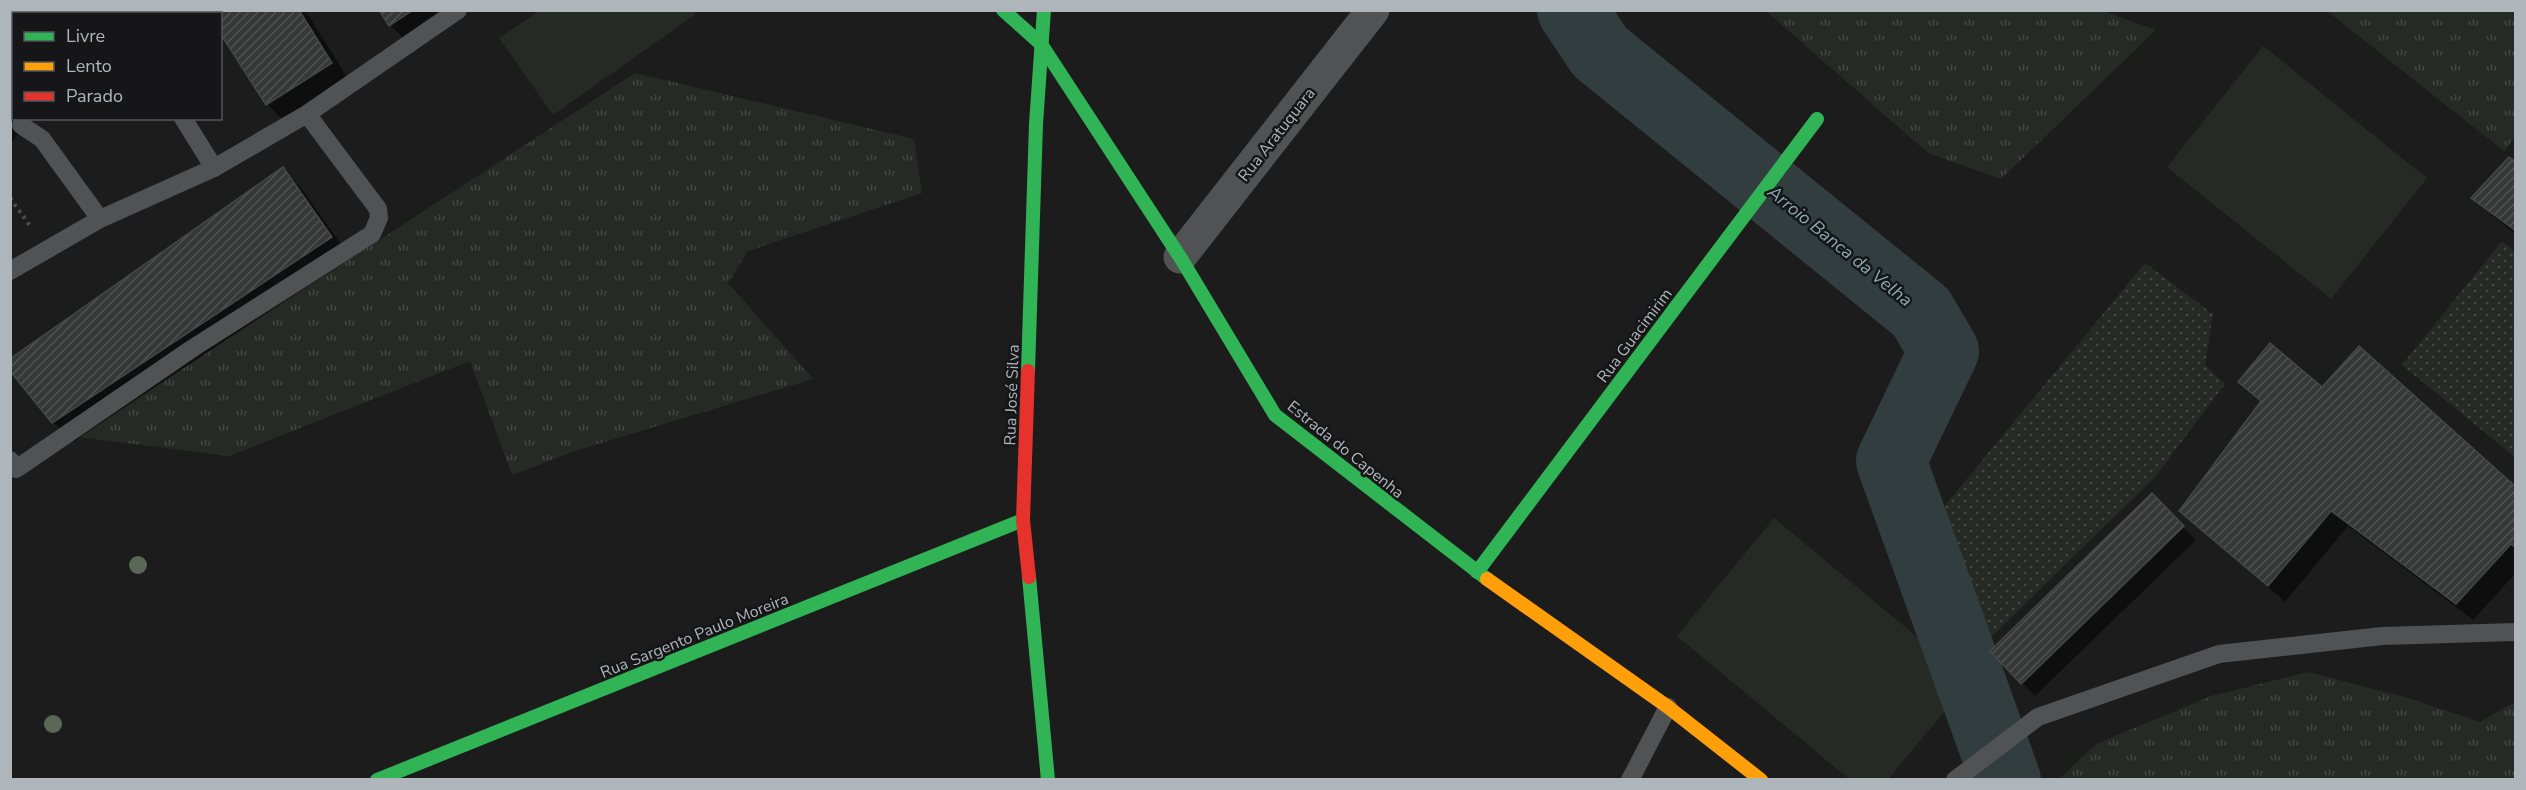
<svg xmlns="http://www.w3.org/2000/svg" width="2526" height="790" viewBox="0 0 2526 790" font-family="'Nunito Sans',sans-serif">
  <defs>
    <pattern id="grass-tufts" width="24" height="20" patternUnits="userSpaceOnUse" patternTransform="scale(1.5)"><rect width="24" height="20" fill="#252b24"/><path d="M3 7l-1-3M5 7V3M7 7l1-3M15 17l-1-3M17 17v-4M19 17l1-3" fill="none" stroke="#424842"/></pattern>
    <pattern id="garden-dots" width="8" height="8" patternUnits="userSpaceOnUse" patternTransform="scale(1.5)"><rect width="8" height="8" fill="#252b24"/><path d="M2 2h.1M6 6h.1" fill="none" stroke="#424842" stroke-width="1.8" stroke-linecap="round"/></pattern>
    <pattern id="building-hatch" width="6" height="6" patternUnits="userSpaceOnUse" patternTransform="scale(1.5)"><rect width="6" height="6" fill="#363737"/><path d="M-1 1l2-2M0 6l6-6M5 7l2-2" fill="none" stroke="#515252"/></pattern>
  </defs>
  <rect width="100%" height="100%" fill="#1c1c1c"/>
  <!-- grass -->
  <g fill="url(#grass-tufts)">
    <path d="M1766,11H2103L2156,30L2001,179L1928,153Z"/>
    <path d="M2327,11H2515V137L2504,151Z"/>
    <path d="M635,73L914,139L922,193L748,251L728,283L813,379L578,450L512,475L470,361L229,456L78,437Z"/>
    <path d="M2308,672L2408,698L2480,722L2515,702V779H2059L2096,744L2211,696Z"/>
  </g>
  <!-- park -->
  <g fill="#252b24">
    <path d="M694,11L696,14L553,115L499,38L539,11Z"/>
    <path d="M2263,46L2427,178L2331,299L2167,167Z"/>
    <path d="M1774,518L1970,681L1888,779H1849L1677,636Z"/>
  </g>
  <!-- garden -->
  <g fill="url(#garden-dots)">
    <path d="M2502,241L2515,252V457L2402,365Z"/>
    <path d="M2145,263L2213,314L2205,365L2225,384L2155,477L1986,642L1928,526Z"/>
  </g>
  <!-- shadow -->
  <g fill="#0007">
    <path d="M208,10H305L351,83L287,124L267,104L220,14Z"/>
    <path d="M381,10H464L410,45L390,25Z"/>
    <path d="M10,41L14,43V118H30L12,142Z"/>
    <path d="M2516,164V234L2490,214L2474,198Z"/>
    <path d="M283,169L302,189L350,257L73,442L53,422Z"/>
    <path d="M2240,382L2322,389L2516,489V573L2473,620L2348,526L2285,602L2181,510L2262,403Z"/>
    <path d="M2152,496L2196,540L2035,696L1992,651Z"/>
  </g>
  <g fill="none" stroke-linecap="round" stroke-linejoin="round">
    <!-- river -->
    <path stroke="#323d3f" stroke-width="70" d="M1572,10L1600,52L1921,312L1944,351L1891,461L2006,780"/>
  </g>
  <!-- building -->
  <g fill="url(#building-hatch)" stroke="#454748" stroke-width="1.5">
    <path d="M206,10H299L332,63L266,105L220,33V14H208Z"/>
    <path d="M379,10H413L389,26Z"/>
    <path d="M10,39L14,41V94L10,98Z"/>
    <path d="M2509,157L2516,162V231L2471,198Z"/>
    <path d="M283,167L332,237L52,423L10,371V359Z"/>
    <path d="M2270,343L2322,387L2359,346L2516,487V548L2511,544L2456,604L2331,511L2268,586L2179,511L2261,401L2238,382Z"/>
    <path d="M2152,493L2184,526L2021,684L1990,651Z"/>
  </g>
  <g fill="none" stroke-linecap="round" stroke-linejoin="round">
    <!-- path -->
    <path stroke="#4c4d4f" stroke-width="4" stroke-dasharray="3 4.5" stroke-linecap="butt" d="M10,198L31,227"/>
    <!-- lane -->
    <g stroke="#515254" stroke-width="18">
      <path d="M114,10L116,14"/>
      <path d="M183,118L214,168"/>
      <path d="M21,125L42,139L100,219"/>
      <path d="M10,271L100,219L214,168L307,114L458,10"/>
      <path d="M10,460L16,469L193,348L372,234L379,218L378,209L307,114"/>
      <path d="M1630,780L1668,707"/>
      <path d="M1955,780L2038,717L2219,654L2382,636L2516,632"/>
    </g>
    <!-- street -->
    <path stroke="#515254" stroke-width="33" d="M1180,257L1373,10"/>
    <!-- fast -->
    <g stroke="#30b455" stroke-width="14">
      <path d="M1003,10L1041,44L1180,257L1275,415L1487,579"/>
      <path d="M1028,371L1036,124L1044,10"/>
      <path d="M1477,572L1817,119"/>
      <path d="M1029,577L1048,780"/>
      <path d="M377,780L1023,520"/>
    </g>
    <!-- slow -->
    <path stroke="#ff9f0a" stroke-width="14" d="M1487,579L1668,707L1761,780"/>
    <!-- jam -->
    <path stroke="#e5322d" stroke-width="14" d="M1028,371L1023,520L1029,577"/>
  </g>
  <!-- trees -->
  <g fill="#5b6757">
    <circle cx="138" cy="565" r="9"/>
    <circle cx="53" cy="724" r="9"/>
  </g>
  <g text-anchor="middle" stroke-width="5" stroke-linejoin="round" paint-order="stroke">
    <!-- street labels -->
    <g font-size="16" fill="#afb6bb" stroke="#161618">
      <text transform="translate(1276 134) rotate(-52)" y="6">Rua Aratuquara</text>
      <text transform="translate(1634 335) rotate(-53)" y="6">Rua Guacimirim</text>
      <text transform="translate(1011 395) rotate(-88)" y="6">Rua José Silva</text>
      <text transform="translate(1346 449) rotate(39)" y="6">Estrada do Capenha</text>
      <text transform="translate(694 635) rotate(-22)" y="6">Rua Sargento Paulo Moreira</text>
    </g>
    <!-- water labels -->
    <g font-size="18" font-style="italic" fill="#8aaab2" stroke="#161618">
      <text transform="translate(1840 246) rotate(39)" y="6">Arroio Banca da Velha</text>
    </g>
  </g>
  <!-- border -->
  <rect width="2526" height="790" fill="none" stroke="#afb6bb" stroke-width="24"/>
  <!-- legend -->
  <rect x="12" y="12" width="210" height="108" fill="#161618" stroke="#535659" stroke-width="1.5"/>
  <rect x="24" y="32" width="30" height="9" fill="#30b455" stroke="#535659" stroke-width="1.5"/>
  <text x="66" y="42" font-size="18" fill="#afb6bb">Livre</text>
  <rect x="24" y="62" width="30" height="9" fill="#ff9f0a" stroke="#535659" stroke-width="1.5"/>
  <text x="66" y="72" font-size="18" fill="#afb6bb">Lento</text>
  <rect x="24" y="92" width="30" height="9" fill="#e5322d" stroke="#535659" stroke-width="1.5"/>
  <text x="66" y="102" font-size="18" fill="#afb6bb">Parado</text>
</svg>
